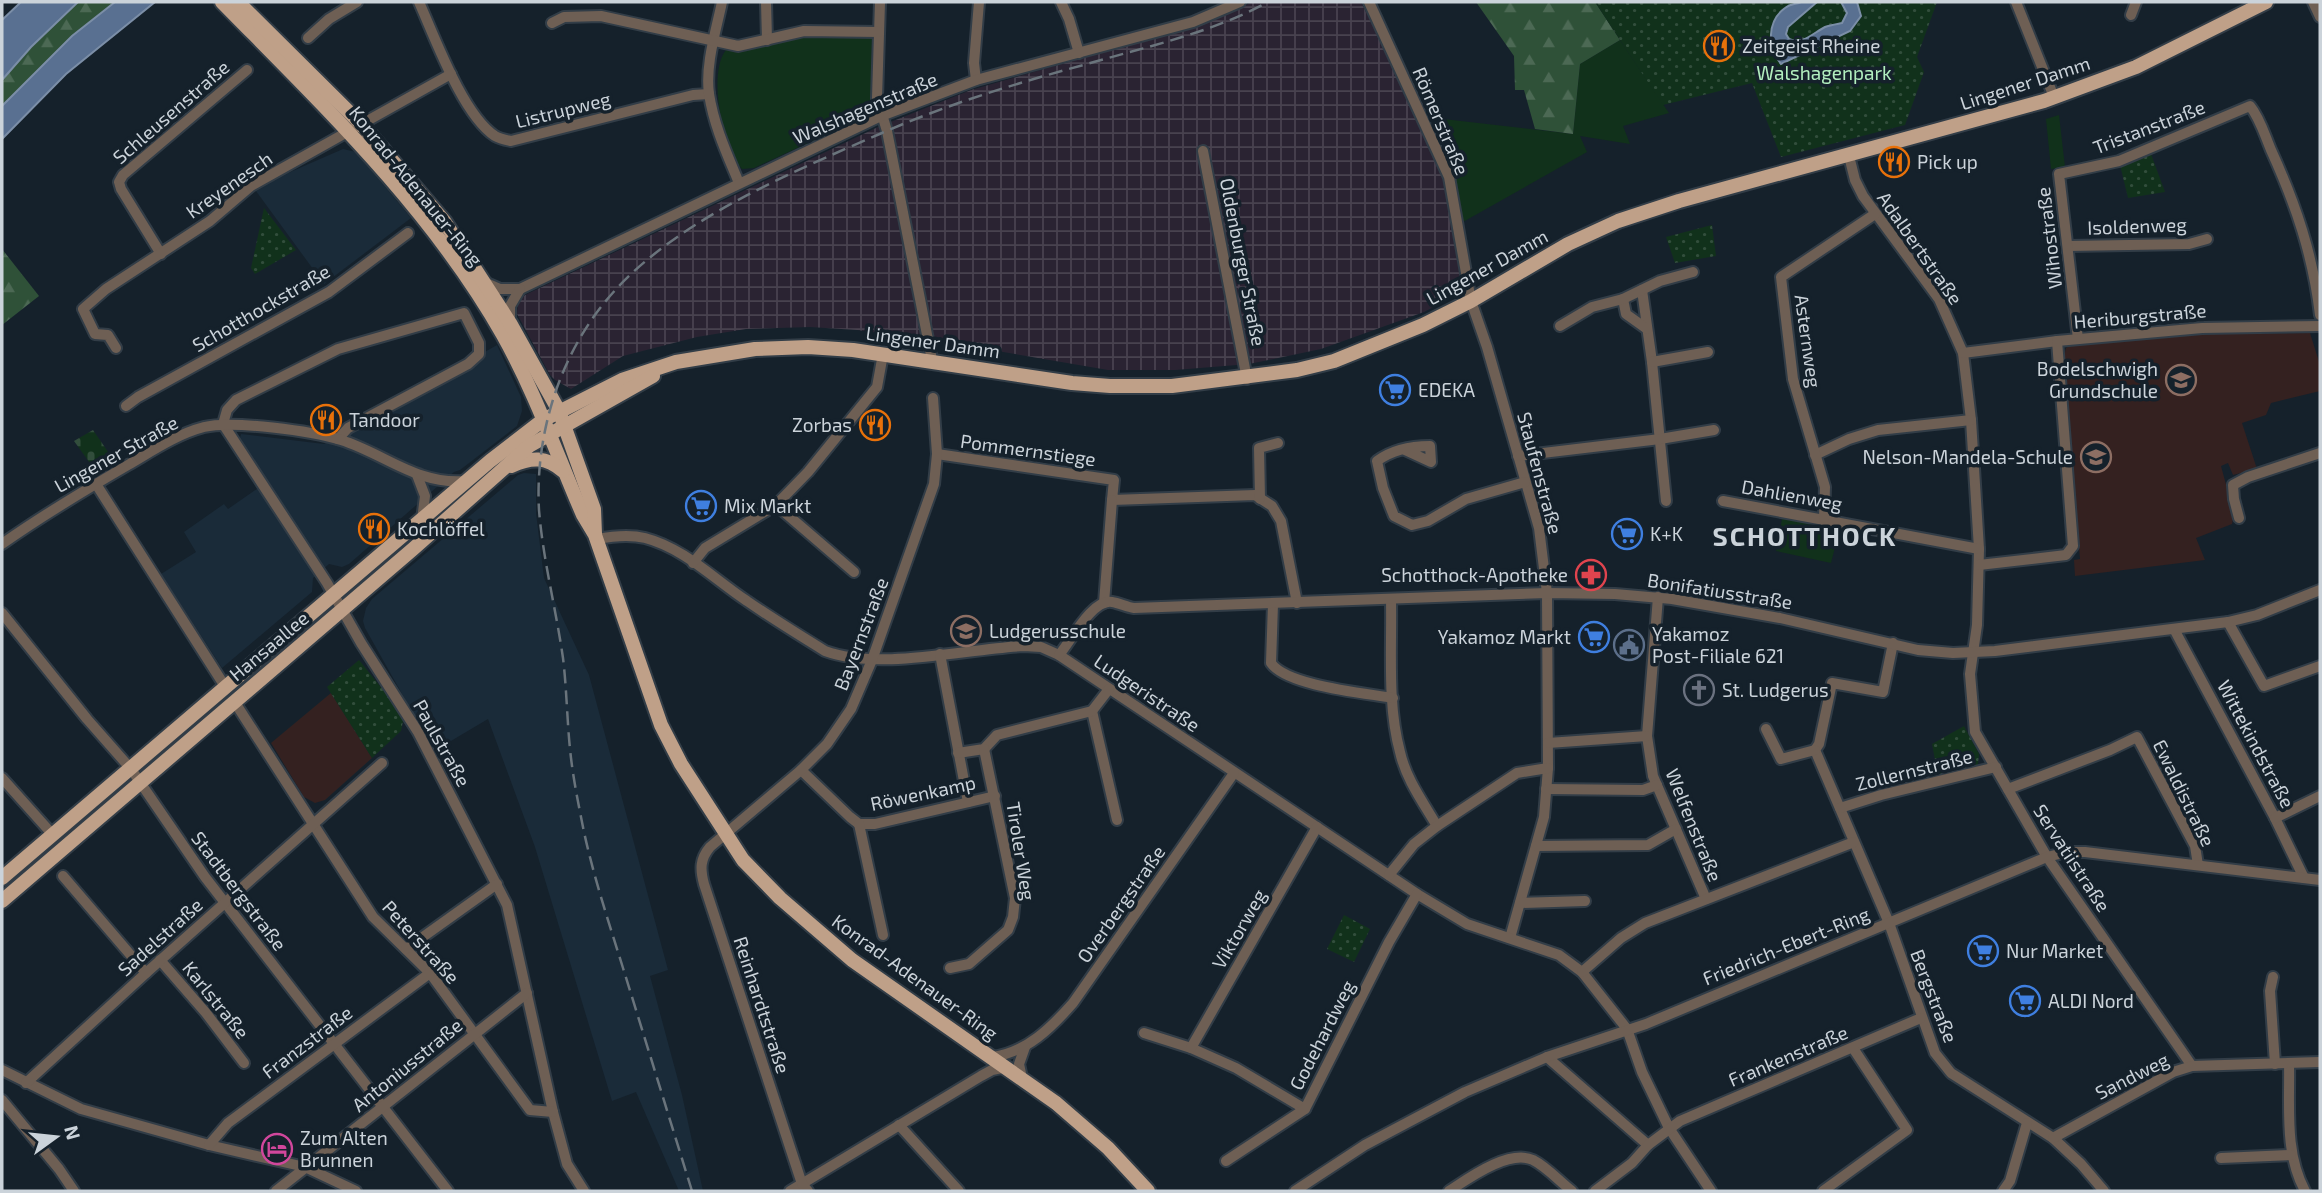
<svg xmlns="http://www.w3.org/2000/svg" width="2322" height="1193" viewBox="0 0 2322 1193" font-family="'Exo 2',sans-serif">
  <defs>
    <pattern id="industrial-grid" width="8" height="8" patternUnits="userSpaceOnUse" patternTransform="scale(1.75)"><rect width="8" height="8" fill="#2a2332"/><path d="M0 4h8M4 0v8" fill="none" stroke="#48424f"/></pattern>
    <pattern id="forest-firs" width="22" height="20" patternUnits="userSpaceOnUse" patternTransform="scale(1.75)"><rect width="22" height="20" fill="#2f5138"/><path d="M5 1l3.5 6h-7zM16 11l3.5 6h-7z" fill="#4c6954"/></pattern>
    <pattern id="cemetery-stones" width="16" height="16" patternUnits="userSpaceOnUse" patternTransform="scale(1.75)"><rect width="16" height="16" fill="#11311b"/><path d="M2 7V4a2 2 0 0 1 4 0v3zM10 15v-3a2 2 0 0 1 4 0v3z" fill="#324e3c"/></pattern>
    <pattern id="park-dots" width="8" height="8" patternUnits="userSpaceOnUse" patternTransform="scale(1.75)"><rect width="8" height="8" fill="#11311b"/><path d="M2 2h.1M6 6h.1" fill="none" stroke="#324e3c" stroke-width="1.8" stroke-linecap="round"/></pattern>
  </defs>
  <rect width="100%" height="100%" fill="#15212b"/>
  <!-- built -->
  <g fill="#1a2b39">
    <path d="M343,149L356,152L411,218L324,284L256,191L288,173Z"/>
    <path d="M497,345L521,397L522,411L517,426L460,470L454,472L349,564L342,567L329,564L313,578L312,592L222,668L161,574L196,552L184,532L224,504L228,509L267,482L240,438L241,434L324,444Z"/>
    <path d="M524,473L536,474V513L544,578L589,675L668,970L650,976L682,1095L703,1191H679L636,1092L612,1101L535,847L488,719L434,751L365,628L363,621L366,608L372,599L518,475Z"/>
  </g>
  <!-- industrial -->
  <path fill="url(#industrial-grid)" d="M1253,2H1361L1448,178L1466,290L1424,312L1321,349L1249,364L1175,370H1108L945,342L857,330L810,327L746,329L697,337L623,356L571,389L555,380L550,375L517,314L518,304L525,295L878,127L971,90L1194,26Z"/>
  <!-- education -->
  <g fill="#342120">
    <path d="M2310,333L2320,365V391L2271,403L2266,415L2242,423L2257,469L2233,475L2228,463L2221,466L2234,514L2232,524L2196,538L2205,560L2075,576L2074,560L2080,559L2064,357L2066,348L2073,344L2212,334Z"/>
    <path d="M331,693L372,758L325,800L315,803L304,797L271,743Z"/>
  </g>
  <!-- grass -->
  <g fill="#11311b">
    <path d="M802,35H872L871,109L864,117L754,168L742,169C723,147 707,74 726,50L737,51Z"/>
    <path d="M1620,40L1669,113L1623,126L1630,144L1580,136L1587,152L1463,222L1458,190L1426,117L1573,134L1580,64Z"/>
    <path d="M2059,115L2065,167L2051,169L2046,119Z"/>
    <path d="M1783,514L1840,528L1831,563L1776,551Z"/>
  </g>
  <!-- forest -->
  <g fill="url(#forest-firs)">
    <path d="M78,2H115L72,36L2,106V80L31,47Z"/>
    <path d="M1476,2H1595L1620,40L1580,64L1573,134L1535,129L1524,90H1515L1514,56Z"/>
    <path d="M2,249L39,296L2,325Z"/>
  </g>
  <!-- cemetery -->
  <path fill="url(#cemetery-stones)" d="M93,430L115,462L97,473L74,441Z"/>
  <!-- park -->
  <g fill="url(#park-dots)">
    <path d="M1595,2H1937L1917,57L1924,72L1905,125L1781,157L1752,83L1663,105Z"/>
    <path d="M2151,154L2165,192L2128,198L2120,165Z"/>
    <path d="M264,208L296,250L255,274L251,268Z"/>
    <path d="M1712,225L1716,256L1675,263L1666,237Z"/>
    <path d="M359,660L384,691L403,721L401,731L372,758L327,687Z"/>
    <path d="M1964,726L1979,754L1978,764L1974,767L1938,775L1932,744Z"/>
    <path d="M1344,915L1370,929L1354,962L1327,949Z"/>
  </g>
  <!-- water -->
  <g fill="#597091" stroke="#7b8ea7" stroke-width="2">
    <path d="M21,2H78L31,47L2,80V20Z"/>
    <path d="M115,2H155L66,74L2,139V106L72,36Z"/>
    <path d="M1801,2H1817L1788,27L1786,34L1789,39C1803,45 1813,33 1825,27C1830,25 1837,24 1842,23L1847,13L1841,2H1857L1861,16L1850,31L1781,64C1767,47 1767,21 1785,8C1791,3 1795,5 1801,2Z"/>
  </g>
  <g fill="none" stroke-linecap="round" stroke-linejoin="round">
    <!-- minor casing -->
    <g stroke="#323d47" stroke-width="14">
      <g id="minor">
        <path d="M419,2C435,38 463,115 495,136C500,139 506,140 511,141L693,95L709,94"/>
        <path d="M722,2C716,31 705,65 709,94C714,126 727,154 739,183"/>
        <path d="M766,2L767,40"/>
        <path d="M880,2L877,98L887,131L932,360"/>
        <path d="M1061,2L1069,19L1079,53"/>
        <path d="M1369,2L1449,177L1471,301L1487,347L1539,528L1547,593L1548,768L1544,817L1510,938"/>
        <path d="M2016,2L2054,97"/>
        <path d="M2313,2L2320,17"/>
        <path d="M2131,15L2136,2"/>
        <path d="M552,23L564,17L601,16L738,46L804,31L879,32"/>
        <path d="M308,38L329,19L357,2"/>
        <path d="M976,80L974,63L979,2"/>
        <path d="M1203,151L1247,379"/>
        <path d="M1849,156L1855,180L1863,196L1939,299L1963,353L1971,420L1979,549L1977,625L1970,674L1975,732L2047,857L2192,1066"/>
        <path d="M2068,246L2189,244L2207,239"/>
        <path d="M161,254L121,189L119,182L123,175L247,70"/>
        <path d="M484,282L500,289H520L881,116L976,80L1193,22L1240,2"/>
        <path d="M1642,290L1652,362L1666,501"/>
        <path d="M1623,299L1626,314L1647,329"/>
        <path d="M510,323V306L520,289"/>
        <path d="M1560,326L1592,307L1623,299L1660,281L1693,272"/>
        <path d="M2078,339L2059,174L2119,161L2250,106C2260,118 2265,136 2271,150C2296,205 2313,255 2320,315"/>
        <path d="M116,348L108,335L95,334L83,309L106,289L210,221L251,186L451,74"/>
        <path d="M1963,353L2057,341L2202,328L2320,326"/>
        <path d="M1652,362L1708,352"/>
        <path d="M126,406L138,397L329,292L408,233"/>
        <path d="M223,424L327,583L361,643L418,732L507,905L553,1112L567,1164L584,1191"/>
        <path d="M223,424L227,410L236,400L338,349L464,313L479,343V354L468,364L348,428L338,439"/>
        <path d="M1405,450L1431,462L1430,446C1412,446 1392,450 1377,461L1383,488L1394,516L1412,525L1428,521L1466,499L1525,482"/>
        <path d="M937,454L1114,480L1112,500L1255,495L1272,506L1281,521L1297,603"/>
        <path d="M1815,455L1849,439L1878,430L1971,420"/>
        <path d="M1518,456L1660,439L1714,430"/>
        <path d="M417,475L425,496L422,520"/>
        <path d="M96,484L226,688"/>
        <path d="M1260,499L1259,448L1278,443"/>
        <path d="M1723,501L1979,549"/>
        <path d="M776,505L854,572"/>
        <path d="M1824,518L1825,487L1793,379L1781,277L1875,214"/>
        <path d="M2239,518L2234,499L2233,485L2248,477L2320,453"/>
        <path d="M597,539C613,536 629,534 645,538C684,548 715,580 747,601C773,619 799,635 825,651C880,671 964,649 1024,646L1041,647L1059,655L1417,894L1467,924L1559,955L1582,972L1627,1029L1642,1072L1669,1128L1711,1191"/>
        <path d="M2,544C43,515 85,490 128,465C152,451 177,434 204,427C233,420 312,431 341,440C385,454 417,485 465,481"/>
        <path d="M693,563L705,548L776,505L808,472L877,387L883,354"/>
        <path d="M1979,565L2066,555L2073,546L2057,341"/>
        <path d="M1658,597L1647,736L1653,776L1706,899"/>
        <path d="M1391,599C1392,649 1387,704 1400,752C1406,779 1423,802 1437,826"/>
        <path d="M1104,603L1112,500"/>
        <path d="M1273,604L1271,663C1287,686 1365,693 1393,698"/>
        <path d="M2,613L87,719L131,769L205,877L448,1191"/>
        <path d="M2228,622L2264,686L2320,666"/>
        <path d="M2174,629L2275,818L2304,878"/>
        <path d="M1893,643L1883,692L1832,683L1819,744L1815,750L1889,923L1935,1053L1951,1073L2053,1138L2081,1164L2104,1191"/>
        <path d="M940,654L968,802"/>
        <path d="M1059,655C1071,641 1092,599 1112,602C1119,603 1127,607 1134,608L1547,593L1615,594L1672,599L1780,618L1918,650L1953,653L1995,651L2228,622L2257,615L2320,590"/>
        <path d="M234,701L373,917L430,973L530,1110L553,1112"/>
        <path d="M1092,711L1117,820"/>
        <path d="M1766,729L1781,759L1815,750"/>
        <path d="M1548,743L1647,736"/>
        <path d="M958,753L984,749L997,735L1092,711L1109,689"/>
        <path d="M801,770L850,817L859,824H875L995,796"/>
        <path d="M2,778L53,835"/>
        <path d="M1546,789L1643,790L1657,785"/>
        <path d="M2008,789L2110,750L2137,737L2195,846L2198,865"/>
        <path d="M1840,808L1881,795L1996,767"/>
        <path d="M2275,818L2320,796"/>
        <path d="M859,824L883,935"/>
        <path d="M1536,846L1648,845L1676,829"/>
        <path d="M1389,875L1414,844L1437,826L1517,773L1548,768"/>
        <path d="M63,876L146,973"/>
        <path d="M1520,903L1585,901"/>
        <path d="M406,949L497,884"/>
        <path d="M160,960L206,1013L244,1063"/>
        <path d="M950,968L969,964L1008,930L1013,917L1015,898L984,749"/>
        <path d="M1582,972L1621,938L1645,923L1854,842"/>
        <path d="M2273,977L2270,991L2275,1064"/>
        <path d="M1144,1033L1191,1048L1236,1068L1305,1109"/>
        <path d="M1191,1048L1317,827"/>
        <path d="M993,1057C1027,1052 1051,1028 1073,1003L1234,773"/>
        <path d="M1547,1057L1648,1145"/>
        <path d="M2289,1063C2290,1106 2284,1152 2305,1191"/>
        <path d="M2,1070L81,1109L209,1145L305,1167L356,1191"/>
        <path d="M1022,1078L1019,1064L1025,1047"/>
        <path d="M26,1083L146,973L382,763"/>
        <path d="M2,1100L59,1169L74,1191"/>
        <path d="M899,1125L959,1191"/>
        <path d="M2053,1138L2173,1072L2192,1066L2320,1062"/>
        <path d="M209,1145L228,1123L430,973"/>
        <path d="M2221,1158L2291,1155"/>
        <path d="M1226,1161L1305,1109L1389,942L1417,894"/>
        <path d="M276,1191L527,993"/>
        <path d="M790,1191L981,1076L992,1070L1007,1067"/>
        <path d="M808,1191L802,1184L704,884C700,869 700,859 710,847L801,770L827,744L851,709L872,660L934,484L937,454L933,398"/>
        <path d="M1295,1191L1365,1145L1465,1092L1547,1057L1646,1024L2047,857L2067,852H2085L2320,880"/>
        <path d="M1449,1191C1469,1178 1509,1149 1533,1160C1547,1167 1560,1182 1572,1191"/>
        <path d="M1595,1191L1632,1163L1648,1145L1680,1121L1921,1018"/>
        <path d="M1823,1191L1907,1130L1853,1048"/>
        <path d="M2003,1191L2010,1181L2027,1123"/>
      </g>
    </g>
    <!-- major casing -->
    <g stroke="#323d47" stroke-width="18">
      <g id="major">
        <path d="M222,2C323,105 431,208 503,335C535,392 557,455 583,515L595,535L661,725L681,764L743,860L780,898L852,960L1056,1103L1108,1148L1148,1191"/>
        <path d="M238,2L361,124L444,221L510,323L559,411L594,509L595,534"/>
        <path d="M511,466C531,457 546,456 563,471"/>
        <path d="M2,878L490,461L543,420L622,380L676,362L755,349L808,347L853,350L1072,383L1110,386H1172L1297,370L1334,361L1423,325L1471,301L1568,244L1618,221L1679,201L2044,101L2136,67L2266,2"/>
        <path d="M2,901L413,549L529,446L653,376"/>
      </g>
    </g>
    <!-- minor -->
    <use href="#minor" stroke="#6e5f54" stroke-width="10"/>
    <!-- major -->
    <use href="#major" stroke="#bfa088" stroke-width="14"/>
    <!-- rail -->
    <path stroke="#6a747c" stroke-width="2.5" stroke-dasharray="14 7" stroke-linecap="butt" d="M692,1191C669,1117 646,1042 623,968C609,923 594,878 584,832C579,807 574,783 571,758C567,725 567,691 563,658C556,609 543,560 539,510C535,439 557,363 601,307C665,224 788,174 882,133C948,104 1017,83 1087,64C1149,46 1211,33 1268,2"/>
  </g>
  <!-- icons -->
  <defs>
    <g id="restaurant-ring" transform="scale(1.575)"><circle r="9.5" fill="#15212b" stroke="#e8710a" stroke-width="1.5"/><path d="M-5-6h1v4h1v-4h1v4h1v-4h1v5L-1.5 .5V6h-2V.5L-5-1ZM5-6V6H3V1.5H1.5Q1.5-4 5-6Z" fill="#e8710a"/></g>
    <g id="school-ring" transform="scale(1.575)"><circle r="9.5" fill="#15212b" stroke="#8d6e63" stroke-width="1.5"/><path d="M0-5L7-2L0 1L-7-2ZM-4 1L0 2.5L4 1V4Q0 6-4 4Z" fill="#8d6e63"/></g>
    <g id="supermarket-ring" transform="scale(1.575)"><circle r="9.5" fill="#15212b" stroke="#3f7fe0" stroke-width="1.5"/><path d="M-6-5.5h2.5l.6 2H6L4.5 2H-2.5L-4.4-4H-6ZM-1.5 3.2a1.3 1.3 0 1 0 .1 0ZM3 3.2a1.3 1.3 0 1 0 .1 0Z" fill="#3f7fe0"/></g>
    <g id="pharmacy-ring" transform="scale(1.575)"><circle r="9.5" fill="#15212b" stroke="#e0444e" stroke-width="1.5"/><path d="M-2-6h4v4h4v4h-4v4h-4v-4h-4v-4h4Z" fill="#e0444e"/></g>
    <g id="civic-ring" transform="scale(1.575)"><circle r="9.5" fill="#15212b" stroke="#5c6f8a" stroke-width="1.5"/><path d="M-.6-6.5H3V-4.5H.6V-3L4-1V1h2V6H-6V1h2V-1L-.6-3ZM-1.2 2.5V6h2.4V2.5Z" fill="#5c6f8a"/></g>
    <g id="church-ring" transform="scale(1.575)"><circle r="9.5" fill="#15212b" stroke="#6b7280" stroke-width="1.5"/><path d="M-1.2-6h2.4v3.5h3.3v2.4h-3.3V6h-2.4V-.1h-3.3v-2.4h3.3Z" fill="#6b7280"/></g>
    <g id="hotel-ring" transform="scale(1.575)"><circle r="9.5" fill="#15212b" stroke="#d1479c" stroke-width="1.5"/><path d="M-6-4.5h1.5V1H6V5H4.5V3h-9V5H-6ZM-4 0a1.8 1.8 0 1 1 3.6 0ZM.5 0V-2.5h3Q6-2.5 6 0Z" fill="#d1479c"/></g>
  </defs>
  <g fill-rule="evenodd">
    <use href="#restaurant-ring" x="1719" y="46"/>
    <use href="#restaurant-ring" x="1894" y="162"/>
    <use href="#school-ring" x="2181" y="380"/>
    <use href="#supermarket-ring" x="1395" y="390"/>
    <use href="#restaurant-ring" x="326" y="420"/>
    <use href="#restaurant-ring" x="875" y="425"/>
    <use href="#school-ring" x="2096" y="457"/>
    <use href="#supermarket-ring" x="701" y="506"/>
    <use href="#restaurant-ring" x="374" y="529"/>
    <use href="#supermarket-ring" x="1627" y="534"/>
    <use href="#pharmacy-ring" x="1591" y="575"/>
    <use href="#school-ring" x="966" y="631"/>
    <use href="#supermarket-ring" x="1594" y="637"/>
    <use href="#civic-ring" x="1629" y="645"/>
    <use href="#church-ring" x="1699" y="690"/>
    <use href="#supermarket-ring" x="1983" y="951"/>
    <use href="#supermarket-ring" x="2025" y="1001"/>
    <use href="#hotel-ring" x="277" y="1149"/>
  </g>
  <g text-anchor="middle" stroke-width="7" stroke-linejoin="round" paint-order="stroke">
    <!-- poi labels -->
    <g font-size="19" fill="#cbd3da" stroke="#15212b" text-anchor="start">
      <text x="1742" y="53">Zeitgeist Rheine</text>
      <text x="1917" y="169">Pick up</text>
      <text x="2158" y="376" text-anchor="end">Bodelschwigh<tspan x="2158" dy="22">Grundschule</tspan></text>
      <text x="1418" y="397">EDEKA</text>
      <text x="349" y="427">Tandoor</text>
      <text x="852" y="432" text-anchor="end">Zorbas</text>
      <text x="2073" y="464" text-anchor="end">Nelson-Mandela-Schule</text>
      <text x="724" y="513">Mix Markt</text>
      <text x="397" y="536">Kochlöffel</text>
      <text x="1650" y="541">K+K</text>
      <text x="1568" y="582" text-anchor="end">Schotthock-Apotheke</text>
      <text x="989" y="638">Ludgerusschule</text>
      <text x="1652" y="641">Yakamoz<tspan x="1652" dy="22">Post-Filiale 621</tspan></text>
      <text x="1571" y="644" text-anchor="end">Yakamoz Markt</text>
      <text x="1722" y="697">St. Ludgerus</text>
      <text x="2006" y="958">Nur Market</text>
      <text x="2048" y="1008">ALDI Nord</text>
      <text x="300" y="1145">Zum Alten<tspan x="300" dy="22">Brunnen</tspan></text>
    </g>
    <!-- park labels -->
    <g font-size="19" fill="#b2eebf" stroke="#15212b">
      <text x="1824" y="80">Walshagenpark</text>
    </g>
    <!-- street labels -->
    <g font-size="19" fill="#cbd3da" stroke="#15212b">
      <text transform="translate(2025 83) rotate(-18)" y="7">Lingener Damm</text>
      <text transform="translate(865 108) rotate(-23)" y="7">Walshagenstraße</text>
      <text transform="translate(563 110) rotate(-14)" y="7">Listrupweg</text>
      <text transform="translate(171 112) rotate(-41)" y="7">Schleusenstraße</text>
      <text transform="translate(1441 121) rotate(67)" y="7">Römerstraße</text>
      <text transform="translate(2149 127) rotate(-21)" y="7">Tristanstraße</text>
      <text transform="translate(229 185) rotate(-35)" y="7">Kreyenesch</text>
      <text transform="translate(416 186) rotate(51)" y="7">Konrad-Adenauer-Ring</text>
      <text transform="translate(2137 226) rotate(-2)" y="7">Isoldenweg</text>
      <text transform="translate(2049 238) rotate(-97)" y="7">Wihostraße</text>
      <text transform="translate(1920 248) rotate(55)" y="7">Adalbertstraße</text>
      <text transform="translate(1243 262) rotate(79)" y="7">Oldenburger Straße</text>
      <text transform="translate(1487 267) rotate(-29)" y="7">Lingener Damm</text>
      <text transform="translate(261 308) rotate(-30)" y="7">Schotthockstraße</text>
      <text transform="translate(2140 316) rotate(-5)" y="7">Heriburgstraße</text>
      <text transform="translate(1808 341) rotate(82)" y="7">Asternweg</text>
      <text transform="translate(933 342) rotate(8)" y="7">Lingener Damm</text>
      <text transform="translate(1028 450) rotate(8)" y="7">Pommernstiege</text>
      <text transform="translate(116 454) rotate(-29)" y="7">Lingener Straße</text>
      <text transform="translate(1540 473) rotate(75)" y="7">Staufenstraße</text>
      <text transform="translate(1792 495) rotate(10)" y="7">Dahlienweg</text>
      <text transform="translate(1720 591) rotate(9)" y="7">Bonifatiusstraße</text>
      <text transform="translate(861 634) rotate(-69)" y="7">Bayernstraße</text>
      <text transform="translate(269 646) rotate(-40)" y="7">Hansaallee</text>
      <text transform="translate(1147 693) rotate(34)" y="7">Ludgeristraße</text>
      <text transform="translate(442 743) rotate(61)" y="7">Paulstraße</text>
      <text transform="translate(2256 744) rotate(62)" y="7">Wittekindstraße</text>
      <text transform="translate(1914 770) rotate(-14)" y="7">Zollernstraße</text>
      <text transform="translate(923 793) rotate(-12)" y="7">Röwenkamp</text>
      <text transform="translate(2184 793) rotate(64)" y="7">Ewaldistraße</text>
      <text transform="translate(1694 825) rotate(68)" y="7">Welfenstraße</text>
      <text transform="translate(1021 851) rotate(81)" y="7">Tiroler Weg</text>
      <text transform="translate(2072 858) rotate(57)" y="7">Servatiistraße</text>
      <text transform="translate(239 891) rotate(53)" y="7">Stadtbergstraße</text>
      <text transform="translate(1121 904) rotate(-55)" y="7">Overbergstraße</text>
      <text transform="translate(1239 929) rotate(-60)" y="7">Viktorweg</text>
      <text transform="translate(160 937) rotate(-42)" y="7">Sadelstraße</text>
      <text transform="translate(421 942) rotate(48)" y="7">Peterstraße</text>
      <text transform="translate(1786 946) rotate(-22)" y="7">Friedrich-Ebert-Ring</text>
      <text transform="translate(915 977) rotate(36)" y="7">Konrad-Adenauer-Ring</text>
      <text transform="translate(1934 996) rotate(69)" y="7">Bergstraße</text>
      <text transform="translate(216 1000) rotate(51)" y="7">Karlstraße</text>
      <text transform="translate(762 1005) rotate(72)" y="7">Reinhardtstraße</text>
      <text transform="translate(1322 1035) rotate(-63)" y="7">Godehardweg</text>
      <text transform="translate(307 1042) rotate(-37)" y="7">Franzstraße</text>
      <text transform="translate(1788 1056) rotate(-23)" y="7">Frankenstraße</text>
      <text transform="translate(407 1065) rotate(-39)" y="7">Antoniusstraße</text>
      <text transform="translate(2132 1076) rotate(-27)" y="7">Sandweg</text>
    </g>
    <!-- district labels -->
    <g font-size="26" font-weight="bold" letter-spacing="2" fill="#cbd3da" stroke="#15212b">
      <text x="1805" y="546">SCHOTTHOCK</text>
    </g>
  </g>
  <!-- border -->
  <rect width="2322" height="1193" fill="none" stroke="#cbd3da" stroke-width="7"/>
  <!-- north arrow -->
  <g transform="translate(56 1137) rotate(75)" stroke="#15212b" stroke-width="5" paint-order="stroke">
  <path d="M0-5L12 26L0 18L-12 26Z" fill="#cbd3da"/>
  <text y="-10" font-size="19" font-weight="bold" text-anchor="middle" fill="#cbd3da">N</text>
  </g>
</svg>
